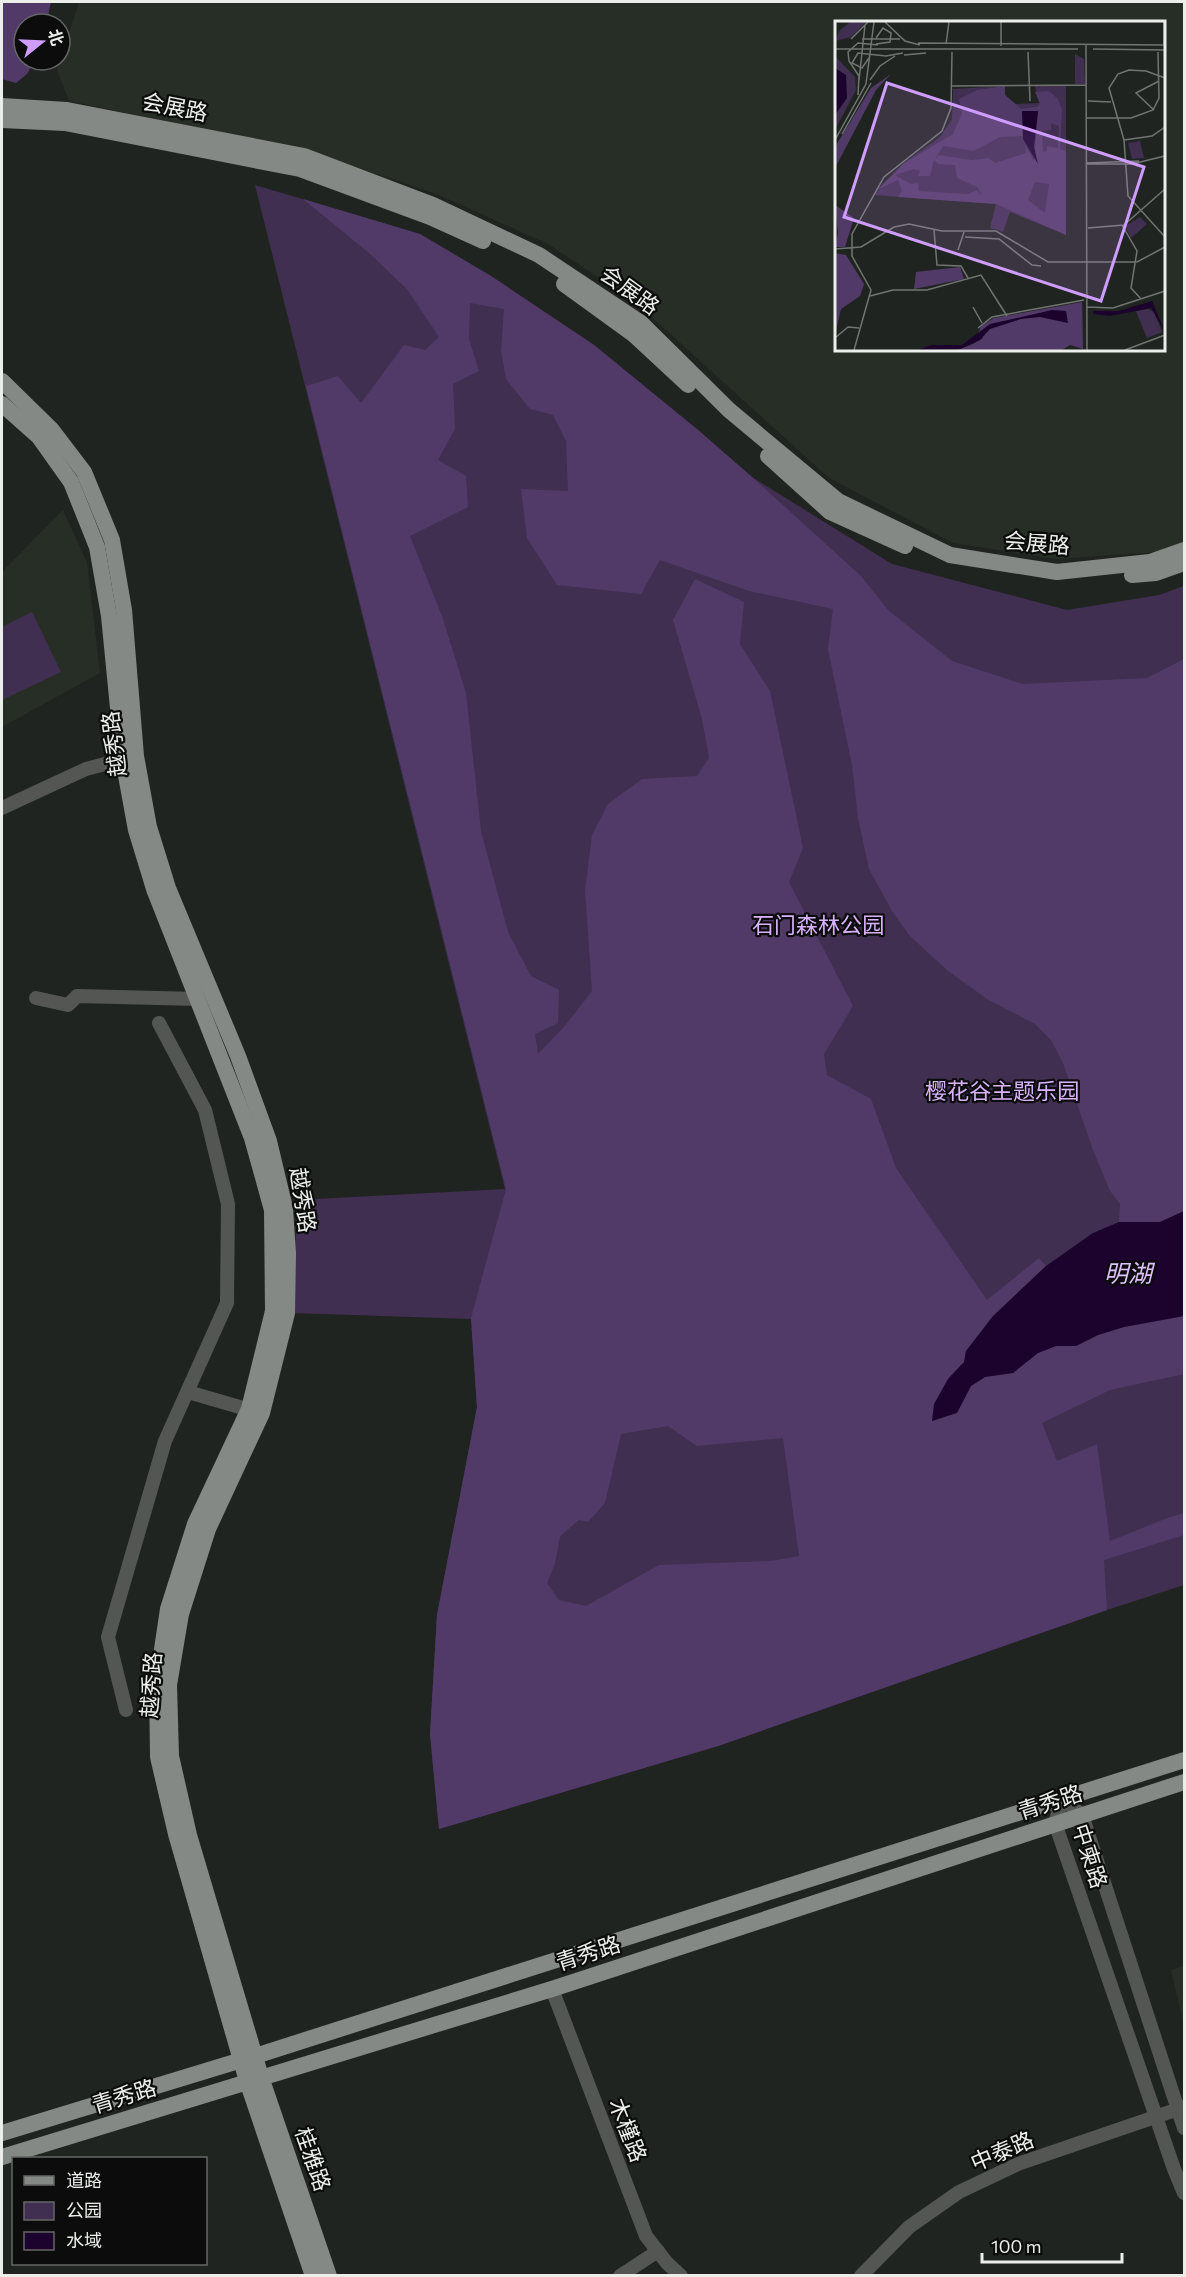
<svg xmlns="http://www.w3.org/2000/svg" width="1186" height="2277" viewBox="0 0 1186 2277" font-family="Commissioner,'Noto Sans SC',sans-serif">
  <rect width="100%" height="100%" fill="#202420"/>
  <!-- built -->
  <g fill="#262e26" fill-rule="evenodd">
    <path d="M79,2H1184V543L1158,552L1056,559L953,543L829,478L634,301L548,244L439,195L306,150L69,101L57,70ZM836,22H1164V350H836Z"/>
    <path d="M63,510L87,563L100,673L2,727V572Z"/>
    <path d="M1184,1966V2024L1171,1970Z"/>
  </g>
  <!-- green -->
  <g fill="#402f50">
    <path d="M255,185L420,234L491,276L594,345L698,430L752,477L892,564L1067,610L1159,595L1184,586V1585L1107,1610L718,1746L439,1829L430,1734L437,1615L477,1407L471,1319L293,1313L297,1200L505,1189Z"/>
    <path d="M32,612L61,672L2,700V627Z"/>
  </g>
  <!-- forest -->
  <g fill="#523a68" fill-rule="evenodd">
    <path d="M2,2H51L46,24H24V60H35L27,74L16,83L2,79Z"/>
    <path d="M303,199L420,234L491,276L594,345L698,430L752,477L861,576L888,610L952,661L1023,684L1147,678L1184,659V1211L1160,1222H1119L1120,1204L1110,1191L1093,1150L1063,1063L1051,1040L1035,1024L987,999L948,971L910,936L892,911L869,869L858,818L852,765L828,649L833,609L749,591L660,560L641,594L557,585L527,538L521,489L568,491L566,441L553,415L530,409L506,379L501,351L504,309L470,303L469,339L479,371L453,384L455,429L438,460L466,476L468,507L410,536L442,616L466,693L481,831L508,932L531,976L559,990L558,1023L535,1034L538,1054L564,1027L592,991L585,890L592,835L608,804L642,779L697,776L709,758L702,719L673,620L695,579L744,602L740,644L770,691L803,848L789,882L853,1006L824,1054L827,1075L871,1099L896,1168L987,1300L1039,1258L1046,1266L993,1316L966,1351L964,1362L948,1379L957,1413L971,1386L985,1377L1013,1373L1038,1353L1056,1346H1076L1098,1335L1124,1327L1184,1316V1374L1110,1390L1042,1423L1057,1461L1097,1444L1110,1541L1167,1518L1184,1513V1535L1104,1560L1107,1610L718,1746L439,1829L430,1734L437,1615L477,1407L471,1318L506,1189L306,386L338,376L361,403L404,345L425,350L439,337L407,289L369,253ZM668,1426L697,1446L783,1438L799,1556L772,1561L659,1565L586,1606L559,1600L547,1583L555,1564L560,1536L579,1520L588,1522L605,1503L621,1434Z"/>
  </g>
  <!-- water -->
  <path fill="#1b032d" d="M1184,1211V1316L1124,1327L1098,1335L1076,1346H1056L1038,1353L1013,1373L985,1377L971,1386L957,1413L932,1421L934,1404L948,1379L964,1362L966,1351L993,1316L1046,1266L1093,1233L1119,1222H1160Z"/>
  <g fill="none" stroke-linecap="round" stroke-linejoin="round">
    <!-- minor -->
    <g stroke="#545654" stroke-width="14">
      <path d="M2,808L86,769L131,757"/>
      <path d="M36,998L68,1005L77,996L198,999"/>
      <path d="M188,1392L257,1412"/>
      <path d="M126,1710L108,1637L165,1441L227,1303L228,1204L205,1110L159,1023"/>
      <path d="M552,1989L646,2236L667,2263L681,2276"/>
      <path d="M1184,2128L1082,1815L1063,1799L1055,1823L1174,2169L1184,2193"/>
      <path d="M620,2276L658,2251"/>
      <path d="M861,2276L909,2227L959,2192L1018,2164L1184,2107"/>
    </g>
    <!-- major -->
    <g stroke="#858985" stroke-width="16">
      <path d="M2,106L67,110L304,156L433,205L539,255L641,323L729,410L838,501L950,555L1057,572L1150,562L1184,550"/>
      <path d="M2,120L65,123L300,169L430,217L483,241"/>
      <path d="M564,284L633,334L688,385"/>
      <path d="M2,381L52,430L84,472L112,540L124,610L136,756L149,827L168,888L238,1056L269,1141L285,1208L288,1253L287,1313L262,1413L208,1529L181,1614L169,1685L171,1756L189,1835L261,2077L329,2276"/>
      <path d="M2,404L39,437L71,482L97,547L109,616L123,759L136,830L154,889L252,1138L272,1210L273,1311L249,1409L195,1524L168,1609L157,1683L158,1757L176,1834L247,2081L313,2276"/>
      <path d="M768,456L830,512L905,546"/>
      <path d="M1132,575L1156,573L1184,563"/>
      <path d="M2,2133L255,2056L1184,1760"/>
      <path d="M2,2157L552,1989L1184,1782"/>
    </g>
  </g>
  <g text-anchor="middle" stroke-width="4.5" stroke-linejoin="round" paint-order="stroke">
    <!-- street labels -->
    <g font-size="22" fill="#ebeeeb" stroke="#0b0c0b">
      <text transform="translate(175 107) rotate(11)" y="8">会展路</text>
      <text transform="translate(630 290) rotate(36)" y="8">会展路</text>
      <text transform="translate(1037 543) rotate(5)" y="8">会展路</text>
      <text transform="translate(114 744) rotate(-97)" y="8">越秀路</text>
      <text transform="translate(303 1200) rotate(81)" y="8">越秀路</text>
      <text transform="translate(151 1685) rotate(-86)" y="8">越秀路</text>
      <text transform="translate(1050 1802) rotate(-18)" y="8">青秀路</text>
      <text transform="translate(1090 1856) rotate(72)" y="8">中柬路</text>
      <text transform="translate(588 1953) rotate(-18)" y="8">青秀路</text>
      <text transform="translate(124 2096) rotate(-17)" y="8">青秀路</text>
      <text transform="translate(628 2130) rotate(69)" y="8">木槿路</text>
      <text transform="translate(1002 2151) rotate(-23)" y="8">中泰路</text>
      <text transform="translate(313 2159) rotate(71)" y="8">桂雅路</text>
    </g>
    <!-- park labels -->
    <g font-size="22" fill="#d8b2fe" stroke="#0b0c0b">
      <text x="818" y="933">石门森林公园</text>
      <text x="1002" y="1099">樱花谷主题乐园</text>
    </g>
    <!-- water labels -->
    <g font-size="24" font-style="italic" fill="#dec0fd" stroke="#0b0c0b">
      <text x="1128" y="1282">明湖</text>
    </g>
  </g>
  <!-- overview -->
  <g transform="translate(835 21)">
    <rect width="330" height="330" fill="#202420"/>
    <path d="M15,1H31L16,16L0,20L5,9ZM240,33L249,38L250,63H240ZM0,35L20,56L21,69L0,109ZM170,65V74L181,83L204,82L200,65H231V214L175,191L168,211L155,207L161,183L39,174L69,142L105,116L117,98L118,68ZM305,120L309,137L297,138L293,122ZM305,196L312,203L296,217L290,205ZM313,288L319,291L327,311L312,317L301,290Z" fill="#402f50"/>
    <path d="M56,53L41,69L0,147V126L36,67ZM170,65V74L186,88L202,86L205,82L200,71L214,70L223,78L227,88L225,128L231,130V214L161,183L63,176L67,170L63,159L42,169L69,142L118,113L127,92L124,78L142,69ZM203,90L199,140L190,124L191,132L160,142L154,137L137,139L104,134L100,138L108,125L139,130L165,116L188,115L189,97ZM216,102L224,105L223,127L212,125V130L208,131L207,110L216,109ZM99,139L103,143L120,144L122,157L142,166L147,174L141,169L133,173L84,170L83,162L76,163L60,154L79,148L85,150L83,155H95ZM200,161L214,163L210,192L193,179ZM0,184L19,197L10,226H0L3,212ZM0,232L11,234L29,263L25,275L6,288L0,314ZM125,246L129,258L79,268L81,251ZM247,281L248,328L235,324L227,329H89H123L138,323L148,317L144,311L146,305L159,297Z" fill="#523a68" fill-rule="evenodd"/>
    <path d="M0,42V47L11,54L12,77L0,94ZM187,90H203L199,126L203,143L188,118ZM317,280L330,311L316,287L275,295L258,293V290H284ZM217,289L231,290L233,302L205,296L186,298L155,308L145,319L125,328L83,329L96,324H127L155,303Z" fill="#1b032d"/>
    <path fill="none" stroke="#717571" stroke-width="1.5" d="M50,1L70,20L85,24M166,1V25M329,1V24M16,18L33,1M27,18H65M83,22L330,24M41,23L55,21L56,12L48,7L41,17M111,23L114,1M251,24L252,329M0,28H243M258,28L330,29M193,31L195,80M69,34L91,32M34,37L27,47L17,42L23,32L51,35L68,32M330,57L311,50L294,49L283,53L274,67L289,119L293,175L330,216M24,59L30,4M35,59L45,45L60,35M117,65L251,64M23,74L24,55L14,40L13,31L23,22L43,24M253,80L276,81M319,89L301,72L324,60M252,97H296L318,89L324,77L323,31M7,113L36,62M0,119L31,63L39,1M289,119L317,115L330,106M251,142L304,140M251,143H297L330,135M287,204L302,230L296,267L306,278M253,207L289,204L330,168M99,209L102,244L126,245L133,257M130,216L164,218L197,244L206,245M0,228L26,226L59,206L74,203L107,210H161L213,241H302L330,226M123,229L129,211M35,275L58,269H92L146,254L172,295M138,286L147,302M252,286L278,287L330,270M143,307L157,296L249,279M0,317L13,306L24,307M19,329L36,269L17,235V213L49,156L107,110L116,87L117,31M290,329L330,314"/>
    <path fill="#cf9dff" fill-opacity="0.15" stroke="#cf9dff" stroke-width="3" d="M52,62L309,146L266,280L9,196Z"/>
    <rect width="330" height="330" fill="none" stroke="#ebeeeb" stroke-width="3"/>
  </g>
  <!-- border -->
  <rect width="1186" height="2277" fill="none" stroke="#ebeeeb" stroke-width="6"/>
  <!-- legend -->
  <rect x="12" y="2157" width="195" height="108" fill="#0b0c0b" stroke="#656665" stroke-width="1.5"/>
  <rect x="24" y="2176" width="30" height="9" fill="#858985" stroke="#656665" stroke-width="1.5"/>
  <text x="66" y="2187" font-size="18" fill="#ebeeeb">道路</text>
  <rect x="24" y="2202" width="30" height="18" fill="#402f50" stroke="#656665" stroke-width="1.5"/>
  <text x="66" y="2217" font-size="18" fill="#ebeeeb">公园</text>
  <rect x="24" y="2232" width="30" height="18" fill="#1b032d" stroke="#656665" stroke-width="1.5"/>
  <text x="66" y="2247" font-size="18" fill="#ebeeeb">水域</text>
  <!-- north arrow -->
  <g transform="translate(42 42) rotate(72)"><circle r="28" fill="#0b0c0b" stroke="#656665" stroke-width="1.5"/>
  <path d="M0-4.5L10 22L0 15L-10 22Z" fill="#cf9dff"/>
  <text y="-9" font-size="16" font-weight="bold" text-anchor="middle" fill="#ebeeeb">北</text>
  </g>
  <!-- scale -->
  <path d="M982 2253v9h140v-9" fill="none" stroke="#ebeeeb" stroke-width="3"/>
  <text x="991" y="2253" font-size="18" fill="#ebeeeb" stroke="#0b0c0b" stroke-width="4.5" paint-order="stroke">100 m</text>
</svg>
